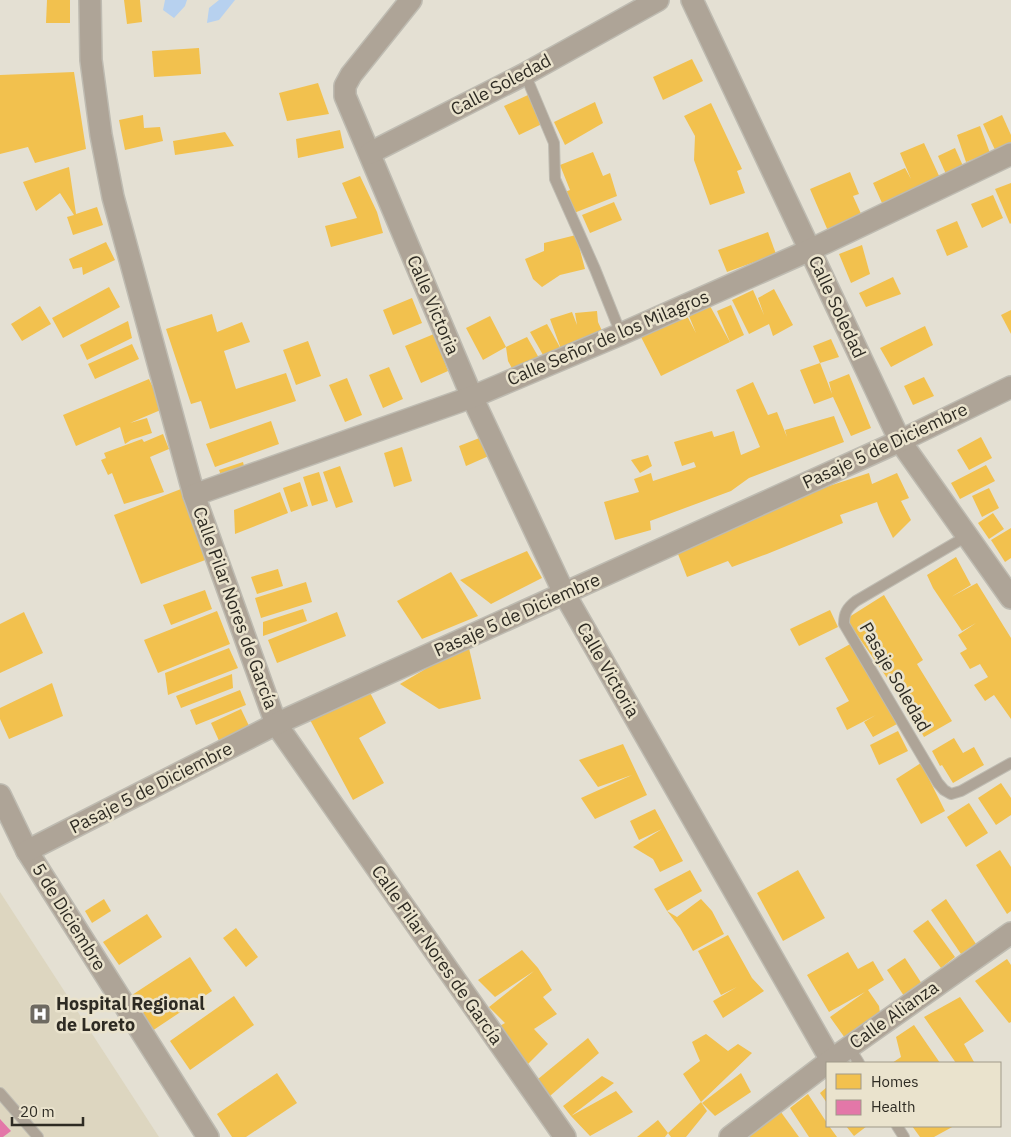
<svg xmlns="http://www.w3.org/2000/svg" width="1011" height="1137" viewBox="0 0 1011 1137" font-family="'IBM Plex Sans',sans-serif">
  <rect width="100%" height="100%" fill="#e4e0d3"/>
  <!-- built -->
  <path fill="#ddd6c0" d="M0,892L159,1137H0Z"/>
  <!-- water -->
  <g fill="#b7d1ef">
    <path d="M165,0H187L185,6L174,18L163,10Z"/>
    <path d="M219,0H235L219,20L207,23L209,8Z"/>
  </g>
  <!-- homes -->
  <g fill="#f2c14e">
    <path d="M47,0H70V23H46Z"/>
    <path d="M124,0H140L142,22L127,24Z"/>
    <path d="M199,48L201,74L154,77L152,51Z"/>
    <path d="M692,59L703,81L663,100L653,77Z"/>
    <path d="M74,72L86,149L35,163L28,147L0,154V75Z"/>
    <path d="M318,83L329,114L287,121L279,93Z"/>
    <path d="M528,95L542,124L519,135L504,106Z"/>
    <path d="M595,102L603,123L565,145L554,122Z"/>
    <path d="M711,103L742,169L737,171L745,193L710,205L694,160L695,136L684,116Z"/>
    <path d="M143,115L144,128L160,127L163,141L125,150L119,120Z"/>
    <path d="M1002,115L1011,135V145L996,152L983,124Z"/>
    <path d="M980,126L990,153L966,162L957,135Z"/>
    <path d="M340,130L344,148L298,158L296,139Z"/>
    <path d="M225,132L234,146L175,155L173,141Z"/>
    <path d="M924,143L940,178L882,203L873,183L905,168L911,179L900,153Z"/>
    <path d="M955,148L963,166L946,174L938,156Z"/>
    <path d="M593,152L603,176L610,173L617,196L574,213L565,192L570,190L560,165Z"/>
    <path d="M69,167L76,214L97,207L103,225L73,235L67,217L74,215L60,193L36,211L23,182Z"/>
    <path d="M850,172L859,194L853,196L862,216L828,231L810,189Z"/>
    <path d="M360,176L377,212L383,233L331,247L325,226L357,218L342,183Z"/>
    <path d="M1011,183V223L1010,224L995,189Z"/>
    <path d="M993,195L1003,218L982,228L971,204Z"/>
    <path d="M614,202L622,220L590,233L582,215Z"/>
    <path d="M957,221L968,247L947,256L936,230Z"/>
    <path d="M768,232L776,254L727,272L718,250Z"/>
    <path d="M576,235L585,269L560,275L542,287L533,279L525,259L544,251V243Z"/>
    <path d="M106,242L115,260L83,275L82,267L73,269L69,259Z"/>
    <path d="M862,245L870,274L851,283L839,254Z"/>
    <path d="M893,277L901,294L866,307L859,293Z"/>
    <path d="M109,287L120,307L63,338L52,318Z"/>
    <path d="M774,289L793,325L773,336L769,324L749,334L732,300L753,290L764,315L758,298Z"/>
    <path d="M412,298L422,323L393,335L383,310Z"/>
    <path d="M731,305L744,335L730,342L717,311Z"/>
    <path d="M40,306L51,324L22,341L11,324Z"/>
    <path d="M710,306L730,342L661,376L641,337L685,312L696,333L689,316Z"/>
    <path d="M1011,310V334L1001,315Z"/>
    <path d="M597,311L598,322L603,333L561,349L550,319L572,312L577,325L575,313Z"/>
    <path d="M212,314L217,332L242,322L250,342L224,351L236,389L286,373L296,401L210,429L201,401L191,404L166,329Z"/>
    <path d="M490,316L506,347L527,337L539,358L514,372L508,361L506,347L483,360L466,328Z"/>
    <path d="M128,321L132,338L87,360L80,345Z"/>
    <path d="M547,324L561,349L543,355L530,332Z"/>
    <path d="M925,326L933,345L891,367L880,348Z"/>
    <path d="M434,334L448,371L421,383L405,346Z"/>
    <path d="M831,339L839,357L820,363L813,346Z"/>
    <path d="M308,341L321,376L296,385L283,350Z"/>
    <path d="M132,344L139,359L95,379L88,364Z"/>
    <path d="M820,363L832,394L829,382L849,374L871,428L851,436L833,397L814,404L800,370Z"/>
    <path d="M389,367L403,399L383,408L369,375Z"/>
    <path d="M924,377L934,396L913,405L904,386Z"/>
    <path d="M347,378L362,415L345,422L329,385Z"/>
    <path d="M149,379L163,409L130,423L147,418L152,433L131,440L125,444L120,427L76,446L63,415Z"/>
    <path d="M753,382L768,415L777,412L787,437L785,430L834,416L844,442L749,478L731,491L650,521L651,530L615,540L604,502L639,492L634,479L651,473L653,481L696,467L694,462L682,466L674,442L712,431L714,437L734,431L741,455L760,447L736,390Z"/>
    <path d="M271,421L279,444L215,467L206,444Z"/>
    <path d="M163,434L169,449L150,457L164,492L124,504L112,473L108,475L101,460L106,458L104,453L142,439L144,442Z"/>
    <path d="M482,437L491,455L466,466L459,446Z"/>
    <path d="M981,437L992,458L969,470L957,450Z"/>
    <path d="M402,447L412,481L394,487L384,453Z"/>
    <path d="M648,455L652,466L640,473L631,460Z"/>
    <path d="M243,462L245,470L222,478L219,470Z"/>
    <path d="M986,465L995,481L960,499L951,483Z"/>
    <path d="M340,466L353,502L336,508L323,472Z"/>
    <path d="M319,472L328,501L312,506L303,477Z"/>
    <path d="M869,473L872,484L897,473L909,498L901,501L911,520L893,538L880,511L877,502L840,515L843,523L767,554L732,567L728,561L687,577L676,549L770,509L829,486Z"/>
    <path d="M300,482L308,506L291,512L283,488Z"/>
    <path d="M989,488L999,508L982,517L972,496Z"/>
    <path d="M181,489L208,559L141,584L114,515Z"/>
    <path d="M280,492L288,513L235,534L234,510Z"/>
    <path d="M993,513L1004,529L989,539L978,523Z"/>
    <path d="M1011,528V558L1005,562L991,540Z"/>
    <path d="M527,551L542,578L491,604L460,580Z"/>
    <path d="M956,557L971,585L951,597L977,583L1011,638V719L994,695L985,701L974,685L988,677L980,664L970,669L960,653L967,649L958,635L976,623L962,631L933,588L927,575Z"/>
    <path d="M278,569L283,586L257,594L251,577Z"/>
    <path d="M451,572L478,616L422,639L397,601Z"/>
    <path d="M306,582L312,602L261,618L255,598Z"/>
    <path d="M205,590L212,609L171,625L163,605Z"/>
    <path d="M884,595L923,660L917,664L952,721L924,737L908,708L846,619Z"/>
    <path d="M303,609L307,621L263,636V622Z"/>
    <path d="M830,610L838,627L799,646L790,629Z"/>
    <path d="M217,611L230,644L158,673L144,640Z"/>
    <path d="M24,612L43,653L0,673V624Z"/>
    <path d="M337,612L346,636L277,663L268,640Z"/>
    <path d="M852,643L897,724L873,737L864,722L876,715L847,730L836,708L849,701L825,658Z"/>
    <path d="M468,644L481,699L439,709L400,684Z"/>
    <path d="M229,648L238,668L168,695L165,673Z"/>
    <path d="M232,674L233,688L181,708L176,696Z"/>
    <path d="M52,683L63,716L9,739L0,719V708Z"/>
    <path d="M367,687L386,723L359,738L384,783L353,800L309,718Z"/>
    <path d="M240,690L246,705L196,725L190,710Z"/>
    <path d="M241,709L250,728L220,743L211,723Z"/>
    <path d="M898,731L908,751L879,765L870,745Z"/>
    <path d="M954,738L963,753L974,747L984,765L953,783L942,765L940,766L932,751Z"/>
    <path d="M623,744L647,795L595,819L581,798L632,775L598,787L579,760Z"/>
    <path d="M921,763L945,811L921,824L896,779Z"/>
    <path d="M1001,783L1011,798V815L996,825L978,798Z"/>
    <path d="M969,803L988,833L966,847L947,817Z"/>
    <path d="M655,809L683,861L660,872L653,859L633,847L662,829L639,840L630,821Z"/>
    <path d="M1000,850L1011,867V911L1007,914L976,865Z"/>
    <path d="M690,870L702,891L667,911L654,889Z"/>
    <path d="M798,870L825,918L783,941L757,893Z"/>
    <path d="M104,899L111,911L92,923L85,911Z"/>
    <path d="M701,899L712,911L724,934L693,951L680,928L667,911L677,917Z"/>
    <path d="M946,899L976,944L961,954L931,910Z"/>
    <path d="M147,914L162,937L119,965L103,942Z"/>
    <path d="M928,920L955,957L941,968L913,931Z"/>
    <path d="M236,928L258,957L246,967L223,938Z"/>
    <path d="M728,935L752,978L764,991L723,1018L713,1001L737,987L721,995L698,951Z"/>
    <path d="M522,950L538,968L552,990L543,997L557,1014L534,1029L548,1044L527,1065L498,1027L505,1023L489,1007L534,971L495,997L478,980Z"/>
    <path d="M848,952L858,969L873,961L884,980L868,990L879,1006L880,1013L845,1038L830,1017L865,992L829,1012L807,975Z"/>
    <path d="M190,957L212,991L152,1031L129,997Z"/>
    <path d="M905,958L922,984L904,996L887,970Z"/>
    <path d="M1007,959L1011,965V1022L1009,1023L975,981Z"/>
    <path d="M234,996L254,1025L190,1070L170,1041Z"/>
    <path d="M960,997L984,1031L964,1044L974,1062L972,1063H956L924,1017Z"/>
    <path d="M914,1025L940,1063H892L901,1057L896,1037Z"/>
    <path d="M706,1034L728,1051L738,1044L752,1053L701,1102L683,1074L700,1061L692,1042Z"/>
    <path d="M588,1038L599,1053L550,1096L538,1079Z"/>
    <path d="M277,1073L297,1103L246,1137H232L217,1114Z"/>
    <path d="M741,1073L751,1092L715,1116L702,1103Z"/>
    <path d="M602,1076L614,1083L571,1116L616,1091L633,1112L590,1136L571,1116L563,1106Z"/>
    <path d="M827,1087V1103L820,1093Z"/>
    <path d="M808,1094L827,1123V1126H829L837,1137H809L790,1108Z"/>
    <path d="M701,1102L707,1111L686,1137H671L668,1133Z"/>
    <path d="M778,1108L799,1137H738Z"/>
    <path d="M658,1120L668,1133L665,1137H637Z"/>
    <path d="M846,1126H867L854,1136Z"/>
    <path d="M912,1126H954L934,1137H920Z"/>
  </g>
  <!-- health -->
  <path fill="#e377a8" d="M0,1119L11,1131L3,1137H0Z"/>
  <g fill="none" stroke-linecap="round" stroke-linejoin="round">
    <!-- service casing -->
    <g stroke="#bebbb1" stroke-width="12">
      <g id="service">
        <path d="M525,74L554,143L555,179L595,269L621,334"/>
        <path d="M967,536L856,601C847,608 844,613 844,624L938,783L944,790L951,794L961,791L1011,763"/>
        <path d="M849,1047L859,1063"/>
        <path d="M0,1093L38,1137"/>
        <path d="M897,1126L904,1137"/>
      </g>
    </g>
    <!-- minor casing -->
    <g stroke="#bebbb1" stroke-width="24">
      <g id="minor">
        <path d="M90,0L91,60L101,135L113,197L194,495L276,724L565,1137"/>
        <path d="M411,0L351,75L345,86V96L472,397L564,593L831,1060"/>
        <path d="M692,0L900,441L1011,598"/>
        <path d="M370,153L525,74L658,0"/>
        <path d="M194,495L472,397L621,334L810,250L1011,154"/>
        <path d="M0,795L27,851L208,1137"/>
        <path d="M27,851L276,724L900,441L1011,387"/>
        <path d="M730,1137L831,1060L1011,933"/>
      </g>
    </g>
    <!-- service -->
    <use href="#service" stroke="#aea497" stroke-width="10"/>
    <!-- minor -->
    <use href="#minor" stroke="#aea497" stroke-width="21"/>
  </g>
  <!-- icons -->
  <defs>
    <g id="hospital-square" transform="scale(1.125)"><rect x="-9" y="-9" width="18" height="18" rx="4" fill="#6e6a61" stroke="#eae3cd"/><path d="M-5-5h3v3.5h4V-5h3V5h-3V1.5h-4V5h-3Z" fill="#fff"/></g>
  </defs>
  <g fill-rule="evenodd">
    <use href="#hospital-square" x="40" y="1014"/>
  </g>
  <g text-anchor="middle" stroke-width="5" stroke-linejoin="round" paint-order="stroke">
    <!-- street labels -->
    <g font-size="18" fill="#2e2b23" stroke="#eae3cd">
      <text transform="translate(501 85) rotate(-28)" y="6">Calle Soledad</text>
      <text transform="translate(433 305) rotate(67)" y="6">Calle Victoria</text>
      <text transform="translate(837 307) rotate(65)" y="6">Calle Soledad</text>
      <text transform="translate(608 338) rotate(-23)" y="6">Calle Señor de los Milagros</text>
      <text transform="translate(885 446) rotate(-25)" y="6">Pasaje 5 de Diciembre</text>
      <text transform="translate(235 608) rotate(70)" y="6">Calle Pilar Nores de García</text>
      <text transform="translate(517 615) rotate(-24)" y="6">Pasaje 5 de Diciembre</text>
      <text transform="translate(608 670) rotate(60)" y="6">Calle Victoria</text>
      <text transform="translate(895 677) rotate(60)" y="6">Pasaje Soledad</text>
      <text transform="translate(151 788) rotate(-27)" y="6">Pasaje 5 de Diciembre</text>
      <text transform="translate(69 917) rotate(58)" y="6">5 de Diciembre</text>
      <text transform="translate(437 955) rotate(55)" y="6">Calle Pilar Nores de García</text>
      <text transform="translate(894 1015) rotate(-35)" y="6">Calle Alianza</text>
    </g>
    <!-- poi labels -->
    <g font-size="18" font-weight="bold" fill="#2e2b23" stroke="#eae3cd" text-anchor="start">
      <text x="56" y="1010">Hospital Regional<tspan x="56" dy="21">de Loreto</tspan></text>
    </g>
  </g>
  <!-- legend -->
  <rect x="826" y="1062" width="175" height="65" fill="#eae3cd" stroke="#9f9989"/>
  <rect x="836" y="1074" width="25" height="15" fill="#f2c14e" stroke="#9f9989"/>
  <text x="871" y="1087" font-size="15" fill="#2e2b23">Homes</text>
  <rect x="836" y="1100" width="25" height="15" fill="#e377a8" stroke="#9f9989"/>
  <text x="871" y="1112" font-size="15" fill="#2e2b23">Health</text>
  <!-- scale -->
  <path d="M12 1117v8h71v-8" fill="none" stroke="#2e2b23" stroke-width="2.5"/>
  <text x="20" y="1117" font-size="15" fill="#2e2b23" stroke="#eae3cd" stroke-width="4" paint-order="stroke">20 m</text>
</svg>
